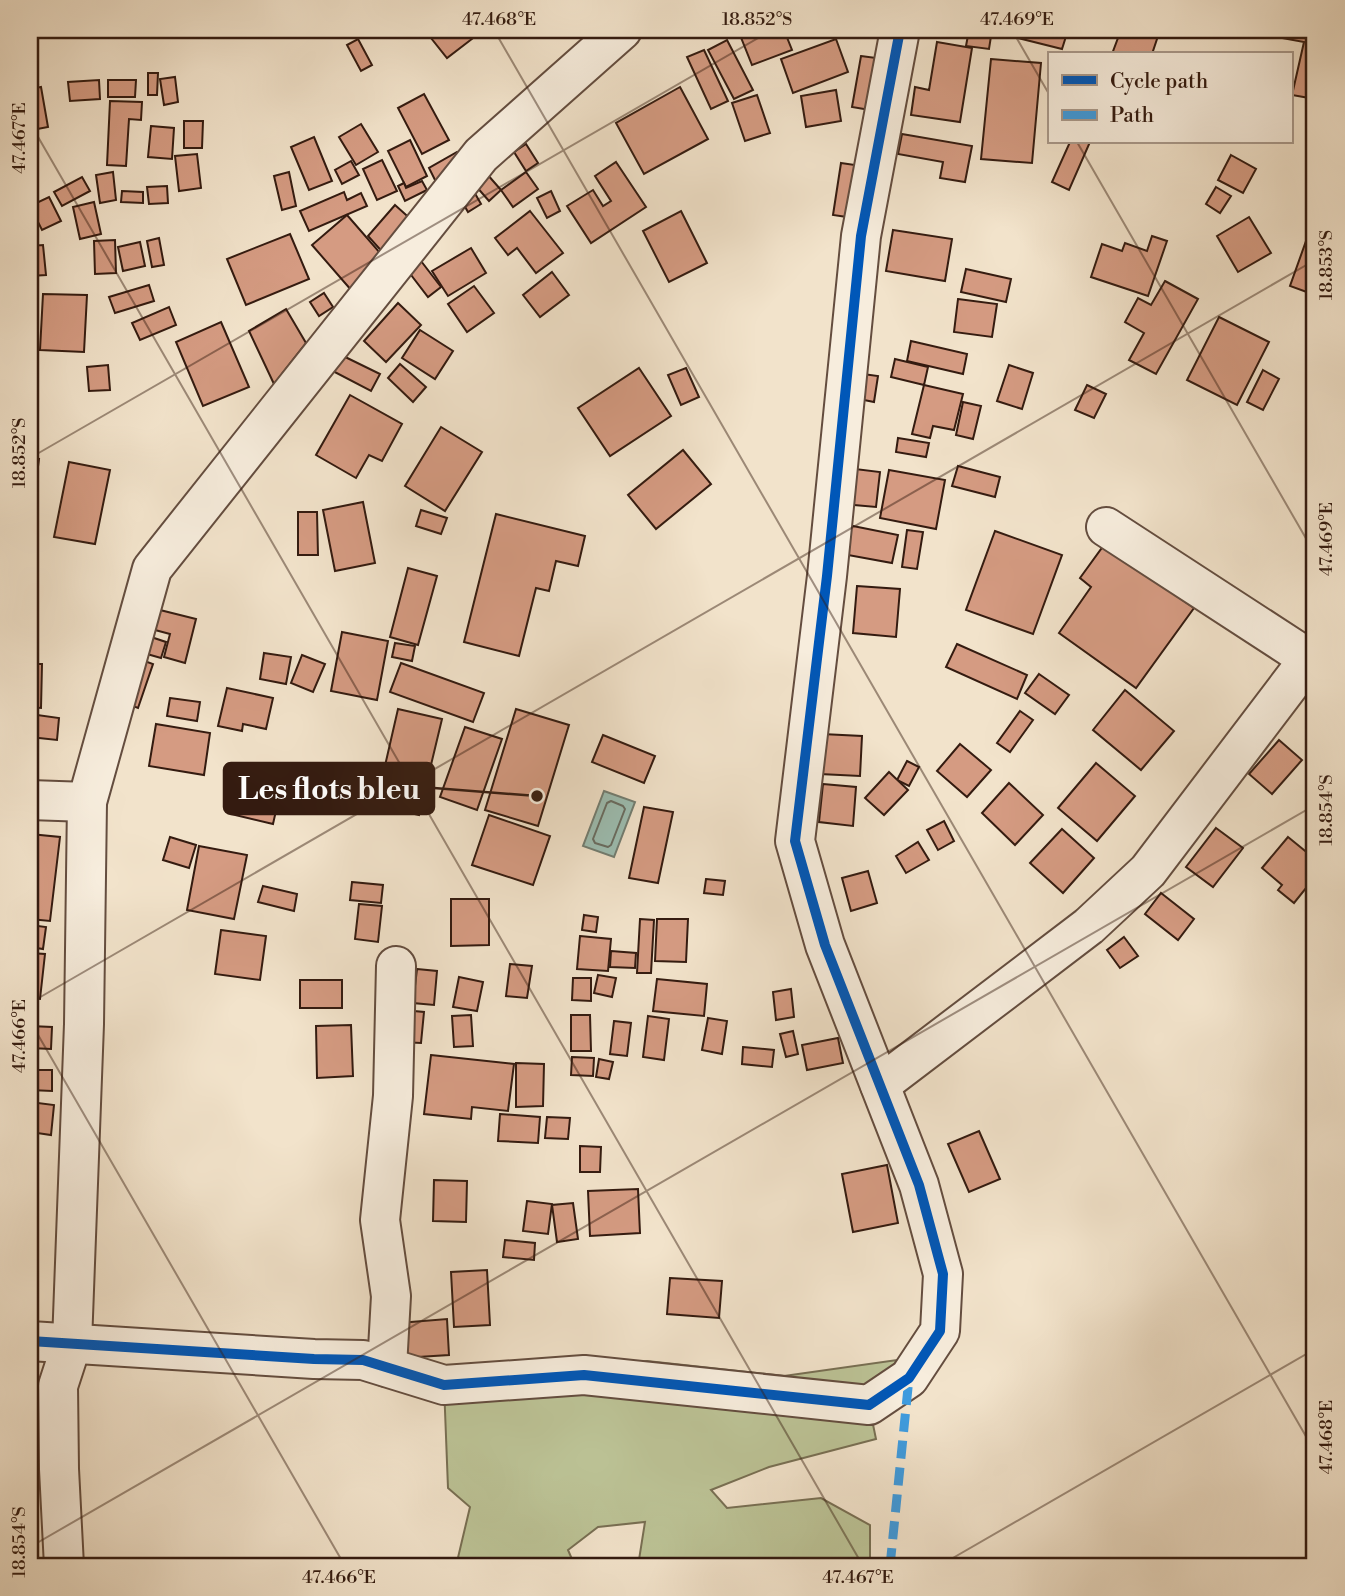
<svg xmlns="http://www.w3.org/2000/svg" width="1345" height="1596" viewBox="0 0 1345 1596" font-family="'Libre Bodoni',serif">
  <rect width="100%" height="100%" fill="#f2e3cb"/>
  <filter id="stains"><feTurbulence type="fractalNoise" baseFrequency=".00286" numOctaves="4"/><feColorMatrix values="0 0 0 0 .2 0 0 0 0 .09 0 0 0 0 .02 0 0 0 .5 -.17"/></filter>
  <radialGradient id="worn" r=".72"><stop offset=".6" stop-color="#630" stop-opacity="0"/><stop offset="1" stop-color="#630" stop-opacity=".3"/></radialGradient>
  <!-- green -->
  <path fill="#bcc396" stroke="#786f53" stroke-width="2" d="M897,1360L869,1405L876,1439L769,1467L711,1490L727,1508L821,1498L870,1525V1566H638L645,1522L598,1527L568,1550L575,1566H456L470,1507L448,1488L444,1385L647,1361L784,1376Z"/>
  <!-- water -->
  <path fill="#9cbeb2" stroke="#727d71" stroke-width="2" d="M604,791L635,802L614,857L583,846Z"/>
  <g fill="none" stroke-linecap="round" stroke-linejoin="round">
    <!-- shore -->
    <path stroke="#686c61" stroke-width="2" d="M611,801L623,806L625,809L611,845L608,847L595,843L593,839L607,803Z"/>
  </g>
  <!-- building -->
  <g fill="#d59b82" stroke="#341b10" stroke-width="2">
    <path d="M431,30H479L481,32L447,58L427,33Z"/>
    <path d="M554,30H582V35L555,38Z"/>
    <path d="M738,30H784L792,50L752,65Z"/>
    <path d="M969,30H992L989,49L966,46Z"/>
    <path d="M1021,30H1068L1062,49L1018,38Z"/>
    <path d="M1121,30H1160L1152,54H1112Z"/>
    <path d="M1284,30H1315V99L1292,95L1304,42L1282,38Z"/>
    <path d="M358,39L372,65L361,71L347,45Z"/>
    <path d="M836,39L848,72L793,93L781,59Z"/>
    <path d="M727,40L753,90L734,99L708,50Z"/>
    <path d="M937,42L972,48L960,122L911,115L915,87L929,90Z"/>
    <path d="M704,50L728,101L711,109L687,57Z"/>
    <path d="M861,56L884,59L876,111L852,107Z"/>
    <path d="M991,59L1041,63L1032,163L981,159Z"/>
    <path d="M34,65L38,84L30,86V66Z"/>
    <path d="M148,73H158L157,95H148Z"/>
    <path d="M175,77L178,102L164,105L160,79Z"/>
    <path d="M99,80L100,99L70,101L68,82Z"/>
    <path d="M108,80H136L135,97H108Z"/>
    <path d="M41,87L48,127L32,130L30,89Z"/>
    <path d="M680,87L708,139L644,174L616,123Z"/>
    <path d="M836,90L841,121L806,127L801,96Z"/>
    <path d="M424,94L449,140L422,154L398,108Z"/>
    <path d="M757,95L770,133L745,141L732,103Z"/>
    <path d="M110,101L142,102L141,120L129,119L126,166L107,165Z"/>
    <path d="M184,121H203L202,148H184Z"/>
    <path d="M361,124L378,152L356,165L339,137Z"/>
    <path d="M151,126L174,128L172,159L148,157Z"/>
    <path d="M902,134L972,146L965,182L940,178L943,162L898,154Z"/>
    <path d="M314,137L332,181L309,190L291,147Z"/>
    <path d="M410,140L427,176L406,187L388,151Z"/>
    <path d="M1070,142H1090L1069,190L1052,182Z"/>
    <path d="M526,144L538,163L526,171L514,152Z"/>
    <path d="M457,152L463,159L438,186L429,168Z"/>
    <path d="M197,154L201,188L179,191L175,156Z"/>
    <path d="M1231,155L1256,169L1243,193L1218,180Z"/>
    <path d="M382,160L397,191L377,200L363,169Z"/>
    <path d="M351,161L359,175L342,184L335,170Z"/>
    <path d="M616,162L646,207L591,243L567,206L593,190L603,206L611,201L595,176Z"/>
    <path d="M841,163L862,166L854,218L833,215Z"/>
    <path d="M113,172L116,200L100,203L96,175Z"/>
    <path d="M289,172L296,206L282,210L274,176Z"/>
    <path d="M526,172L538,189L513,207L501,190Z"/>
    <path d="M487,174L501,190L489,201L475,185Z"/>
    <path d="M82,177L90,191L62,206L54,192Z"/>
    <path d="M422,181L427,190L405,201L398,186L404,183L406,188Z"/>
    <path d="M167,186L168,203L149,204L147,187Z"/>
    <path d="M1216,187L1231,196L1220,213L1206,204Z"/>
    <path d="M473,190L481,204L468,212L460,198Z"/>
    <path d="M122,191L143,192V203L121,202Z"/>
    <path d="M551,191L560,211L547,218L537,198Z"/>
    <path d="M344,192L347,200L361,193L367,206L309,231L300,211Z"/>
    <path d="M49,197L61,221L42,230L30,206Z"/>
    <path d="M94,202L101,234L80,239L73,207Z"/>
    <path d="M395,205L414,222L386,256L368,236Z"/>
    <path d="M530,211L563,253L536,273L517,248L508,255L495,238Z"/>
    <path d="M681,211L707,263L669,282L643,231Z"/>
    <path d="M347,215L387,261L352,291L312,245Z"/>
    <path d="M1249,217L1271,253L1238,272L1217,236Z"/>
    <path d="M893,230L952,239L945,281L886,271Z"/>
    <path d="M290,234L309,279L246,305L227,259Z"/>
    <path d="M1152,236L1167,241L1148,296L1091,277L1102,244L1122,251L1125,243L1147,251Z"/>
    <path d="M159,238L164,265L152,267L147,241Z"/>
    <path d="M115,240L116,273L95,274L94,241Z"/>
    <path d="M1306,241L1315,244V295L1290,286Z"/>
    <path d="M140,242L145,266L123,271L118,247Z"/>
    <path d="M43,245L46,275L30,276V246Z"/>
    <path d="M471,248L486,273L448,296L432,271Z"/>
    <path d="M421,261L441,287L428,297L408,271Z"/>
    <path d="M966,269L1011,279L1006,302L961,292Z"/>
    <path d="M552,272L569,295L540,317L523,295Z"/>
    <path d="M1165,281L1198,299L1156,374L1129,360L1144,333L1125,322L1138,298L1151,305Z"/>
    <path d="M149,285L154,301L115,313L109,297Z"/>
    <path d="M474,286L494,313L467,332L448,304Z"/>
    <path d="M324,293L333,307L319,316L310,302Z"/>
    <path d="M43,294L87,295L84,352L40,350Z"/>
    <path d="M958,299L997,304L992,337L954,332Z"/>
    <path d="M398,303L421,325L386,362L364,341Z"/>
    <path d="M169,307L176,325L140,340L132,323Z"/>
    <path d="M286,309L306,343L274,384L249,331Z"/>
    <path d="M1219,317L1269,342L1237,405L1187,380Z"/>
    <path d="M221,322L249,387L203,406L176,342Z"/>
    <path d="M420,330L453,351L435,379L402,358Z"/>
    <path d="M911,341L967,354L963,374L907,361Z"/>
    <path d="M335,352L380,374L371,391L327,368Z"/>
    <path d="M895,359L928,367L924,385L891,377Z"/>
    <path d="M400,364L426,387L413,402L388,378Z"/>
    <path d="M108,365L110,390L89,391L87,367Z"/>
    <path d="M1009,365L1033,373L1022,409L997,401Z"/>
    <path d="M639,368L671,416L610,456L578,408Z"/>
    <path d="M686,368L699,397L681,405L668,375Z"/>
    <path d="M1263,370L1279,379L1263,410L1247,402Z"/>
    <path d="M863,374L878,376L874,402L859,399Z"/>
    <path d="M924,385L963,394L954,430L933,426L930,438L912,434Z"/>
    <path d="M1087,385L1106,394L1094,418L1075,410Z"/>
    <path d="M350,395L402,424L382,461L369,455L356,478L316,455Z"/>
    <path d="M963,402L981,406L973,439L956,435Z"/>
    <path d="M441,427L482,452L445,511L405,486Z"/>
    <path d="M898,438L929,443L926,457L896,452Z"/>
    <path d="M683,450L711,484L656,529L628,495Z"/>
    <path d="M30,458L39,459L36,482L30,481Z"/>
    <path d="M69,462L110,470L95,544L54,537Z"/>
    <path d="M958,466L1000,477L995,497L952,486Z"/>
    <path d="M847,468L880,472L876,507L843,504Z"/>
    <path d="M889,470L945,480L936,529L880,518Z"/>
    <path d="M363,502L375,563L335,571L323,510Z"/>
    <path d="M421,510L447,518L441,534L416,526Z"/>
    <path d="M298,512H317L318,555H298Z"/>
    <path d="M496,514L585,536L578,566L556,561L549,591L536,588L519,656L464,642Z"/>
    <path d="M843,524L898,535L892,563L837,553Z"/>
    <path d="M907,530L923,532L917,569L902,567Z"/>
    <path d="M995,531L1062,555L1033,634L966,610Z"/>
    <path d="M1104,545L1194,608L1136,688L1059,633L1091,587L1080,578Z"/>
    <path d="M408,568L437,576L418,645L390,637Z"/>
    <path d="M857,586L900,589L896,637L853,633Z"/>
    <path d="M160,610L196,619L185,663L164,657L170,634L155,630Z"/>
    <path d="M342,632L388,641L377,700L331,691Z"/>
    <path d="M145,635L166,642L161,658L140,652Z"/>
    <path d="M395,643L415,646L412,661L392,657Z"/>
    <path d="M957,644L1027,675L1017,699L946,667Z"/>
    <path d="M264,653L291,657L286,684L260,679Z"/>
    <path d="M302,655L325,664L313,692L291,683Z"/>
    <path d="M139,659L153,664L138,708L125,703Z"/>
    <path d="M401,663L484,693L473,722L390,692Z"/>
    <path d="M30,664H42L41,708L30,707Z"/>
    <path d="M1039,674L1069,695L1055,714L1025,693Z"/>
    <path d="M227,688L273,698L266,729L243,724L242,731L218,726Z"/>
    <path d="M1125,690L1174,731L1141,770L1093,730Z"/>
    <path d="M170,698L200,702L197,721L167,716Z"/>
    <path d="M398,709L442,719L419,815L376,805Z"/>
    <path d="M516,709L569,725L538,826L485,810Z"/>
    <path d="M1020,711L1033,720L1010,752L997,743Z"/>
    <path d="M30,714L59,718L57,740L30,737Z"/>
    <path d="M156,724L210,733L204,775L149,766Z"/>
    <path d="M465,727L502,739L477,810L440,797Z"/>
    <path d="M822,734L862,736L860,776L820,774Z"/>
    <path d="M603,735L655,756L644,783L592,762Z"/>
    <path d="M1279,740L1302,760L1272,794L1249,774Z"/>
    <path d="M960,744L991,770L967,797L937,771Z"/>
    <path d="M907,761L919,767L909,786L897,780Z"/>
    <path d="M1096,763L1135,796L1097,841L1058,808Z"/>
    <path d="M889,772L908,790L884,815L865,798Z"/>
    <path d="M240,775L282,784L273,824L231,814Z"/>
    <path d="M1009,783L1043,815L1015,845L982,813Z"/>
    <path d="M823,784L856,787L853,826L819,822Z"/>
    <path d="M644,807L673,812L658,883L629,878Z"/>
    <path d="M489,815L550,836L533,885L472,865Z"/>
    <path d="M944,821L954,841L938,850L927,830Z"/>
    <path d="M1216,828L1243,848L1213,887L1186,867Z"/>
    <path d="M1062,829L1094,858L1063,893L1030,863Z"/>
    <path d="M30,834L60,837L50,921L30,919Z"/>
    <path d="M170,837L196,845L189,868L163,860Z"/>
    <path d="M1288,837L1315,859V877L1294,903L1278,890L1282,885L1262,868Z"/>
    <path d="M918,842L929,860L906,873L896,856Z"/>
    <path d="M199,846L247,855L234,919L187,910Z"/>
    <path d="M868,871L877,903L851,911L842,878Z"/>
    <path d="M706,879L725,881L723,895L704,893Z"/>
    <path d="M352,882L383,885L381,903L350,900Z"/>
    <path d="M263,886L297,894L294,911L258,902Z"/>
    <path d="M1161,893L1194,919L1178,940L1145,914Z"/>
    <path d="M451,899H489V945L451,946Z"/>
    <path d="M359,904L382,906L378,942L355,939Z"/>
    <path d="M584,915L598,917L596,932L582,930Z"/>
    <path d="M640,919L654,920L651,973H637Z"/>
    <path d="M657,919H688L686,962L655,961Z"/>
    <path d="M30,925L46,927L43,949L30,947Z"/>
    <path d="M221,930L266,936L260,980L215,974Z"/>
    <path d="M580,936L611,939L608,971L577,969Z"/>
    <path d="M1124,937L1138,956L1120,968L1107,950Z"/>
    <path d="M611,951L636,953L635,968L610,967Z"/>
    <path d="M30,953L45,954L40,999L30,998Z"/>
    <path d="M510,964L532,966L527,998L506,996Z"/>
    <path d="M417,969L437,971L434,1005L413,1003Z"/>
    <path d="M598,975L616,978L612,997L594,993Z"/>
    <path d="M459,977L483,982L477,1011L453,1007Z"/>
    <path d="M573,978H591V1001L572,1000Z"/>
    <path d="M657,979L707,984L704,1016L653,1011Z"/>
    <rect x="300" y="980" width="42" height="28"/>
    <path d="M791,989L794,1017L776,1020L773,992Z"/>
    <path d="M403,1010L424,1012L421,1043L401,1042Z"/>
    <path d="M471,1015L473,1046L454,1047L452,1016Z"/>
    <path d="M571,1015H590L591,1051H571Z"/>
    <path d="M648,1016L669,1019L664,1060L643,1057Z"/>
    <path d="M708,1018L727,1021L722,1054L702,1050Z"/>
    <path d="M614,1021L631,1023L627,1056L610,1054Z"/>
    <path d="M351,1025L353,1076L317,1078L316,1026Z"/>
    <path d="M30,1026L52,1027L51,1049L30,1048Z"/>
    <path d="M793,1031L798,1054L786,1057L780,1034Z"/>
    <path d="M838,1038L843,1063L807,1070L802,1045Z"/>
    <path d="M743,1047L774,1050L772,1067L742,1064Z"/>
    <path d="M431,1055L514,1064L508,1111L472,1107L471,1119L424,1114Z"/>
    <path d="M572,1057L594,1058L593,1076L571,1075Z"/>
    <path d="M599,1059L613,1062L609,1079L596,1077Z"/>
    <path d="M516,1063L544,1064L543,1106L516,1107Z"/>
    <path d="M30,1070H52V1091L30,1090Z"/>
    <path d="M30,1102L54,1105L51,1135L30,1132Z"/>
    <path d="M500,1114L540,1117L538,1143L498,1141Z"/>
    <path d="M547,1117L570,1118L568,1139L545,1138Z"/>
    <path d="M979,1131L1000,1179L969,1192L948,1144Z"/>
    <path d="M580,1146L601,1147L600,1172H580Z"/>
    <path d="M887,1165L898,1223L853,1232L842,1174Z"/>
    <path d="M434,1180L467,1181L466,1222L433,1221Z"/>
    <path d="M638,1189L640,1233L590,1236L588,1191Z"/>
    <path d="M527,1201L552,1204L548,1234L523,1231Z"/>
    <path d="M573,1203L578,1239L557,1242L552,1205Z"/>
    <path d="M505,1240L535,1243L534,1260L503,1257Z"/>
    <path d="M487,1270L490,1325L454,1327L451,1272Z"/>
    <path d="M670,1278L722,1281L719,1318L667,1314Z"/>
    <path d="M447,1319L449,1355L402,1358L399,1323Z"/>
  </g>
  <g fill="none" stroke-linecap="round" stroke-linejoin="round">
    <!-- minor casing -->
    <g stroke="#644d3f" stroke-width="42">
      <g id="minor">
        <path d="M1106,527L1309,659"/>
        <path d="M30,800L87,802L152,569L481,155L622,30"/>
        <path d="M880,1085L1089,926L1148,871L1315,651"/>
        <path d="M30,1341L314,1359L363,1360L444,1385L584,1375L869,1405L909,1378L940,1331L943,1274L919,1185L825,945L795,841L827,576L861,236L900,30"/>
        <path d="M387,1367L391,1296L380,1220L393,1096L396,966"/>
        <path d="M64,1566L59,1469L58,1386L72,1343L84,1024L87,802"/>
      </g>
    </g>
    <!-- minor -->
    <use href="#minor" stroke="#f7eddd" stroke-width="38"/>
    <!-- quiet -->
    <path stroke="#3e9bde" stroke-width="9" stroke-dasharray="18 9" stroke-linecap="butt" d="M890,1566L909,1378"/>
    <!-- cycleway casing -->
    <g stroke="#f7eddd" stroke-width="15">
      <path id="cycleway" d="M30,1341L314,1359L363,1360L444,1385L584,1375L869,1405L909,1378L940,1331L943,1274L919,1185L825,945L795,841L827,576L861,236L900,30"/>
    </g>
    <!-- cycleway -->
    <use href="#cycleway" stroke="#0057b8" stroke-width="10"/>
  </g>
  <!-- ticks -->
  <path fill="none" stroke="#341b10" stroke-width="2" stroke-opacity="0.45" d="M494,30L1315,1452M1012,30L1049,94M30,123L863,1566M1077,142L1315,554M30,458L772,30M30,1003L1315,260M30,1021L345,1566M30,1547L1315,805M939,1566L1315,1349"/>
  <!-- callouts -->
  <path fill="none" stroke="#341b10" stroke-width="2.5" d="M537 796L434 788"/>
  <circle fill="#341b10" stroke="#f7eddd" stroke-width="2.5" cx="537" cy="796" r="7"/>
  <rect fill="#341b10" stroke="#341b10" stroke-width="2.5" x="224" y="763" width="210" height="51" rx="7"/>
  <g font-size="30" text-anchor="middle" font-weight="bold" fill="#fff">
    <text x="329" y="799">Les flots bleu</text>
  </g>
  <!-- margin -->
  <rect width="1345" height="1596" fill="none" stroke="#f2e3cb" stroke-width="77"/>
  <!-- legend -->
  <rect x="1048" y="52" width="245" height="91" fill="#f7eddd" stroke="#a9998b" stroke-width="2"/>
  <rect x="1062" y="75" width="35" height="10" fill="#0057b8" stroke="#a9998b" stroke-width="2"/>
  <text x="1110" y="88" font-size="21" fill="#341b10">Cycle path</text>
  <rect x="1062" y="110" width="35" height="10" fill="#3e9bde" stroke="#a9998b" stroke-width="2"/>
  <text x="1110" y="122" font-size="21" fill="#341b10">Path</text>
  <rect x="38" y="38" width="1268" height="1520" fill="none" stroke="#341b10" stroke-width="2.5"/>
  <g font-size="18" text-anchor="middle" fill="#341b10">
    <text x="499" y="25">47.468°E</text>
    <text x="757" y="25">18.852°S</text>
    <text x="1017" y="25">47.469°E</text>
    <text transform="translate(19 138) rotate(-90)" y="6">47.467°E</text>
    <text transform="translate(1326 265) rotate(-90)" y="6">18.853°S</text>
    <text transform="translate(19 453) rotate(-90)" y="6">18.852°S</text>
    <text transform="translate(1326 539) rotate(-90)" y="6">47.469°E</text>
    <text transform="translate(1326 810) rotate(-90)" y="6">18.854°S</text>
    <text transform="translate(19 1036) rotate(-90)" y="6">47.466°E</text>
    <text transform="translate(1326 1437) rotate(-90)" y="6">47.468°E</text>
    <text transform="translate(19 1542) rotate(-90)" y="6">18.854°S</text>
    <text x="339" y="1583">47.466°E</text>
    <text x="858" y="1583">47.467°E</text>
  </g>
  <rect width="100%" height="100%" filter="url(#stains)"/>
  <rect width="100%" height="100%" fill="url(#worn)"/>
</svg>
